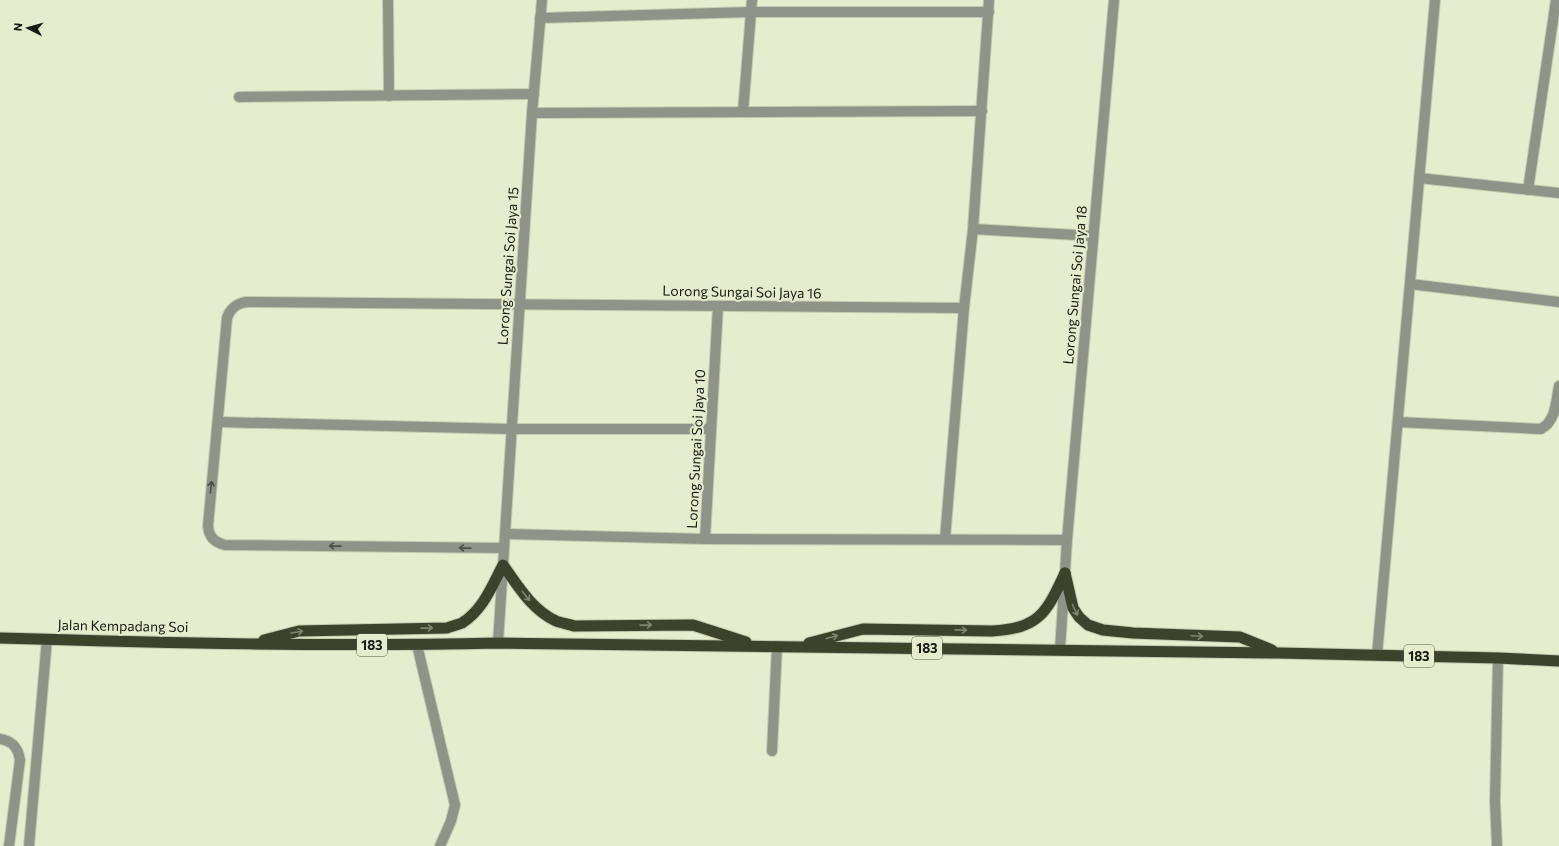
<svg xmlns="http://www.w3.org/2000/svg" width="1559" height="846" viewBox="0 0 1559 846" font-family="Commissioner,sans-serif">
  <rect width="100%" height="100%" fill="#e5edcf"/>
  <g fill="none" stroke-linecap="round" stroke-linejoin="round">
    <!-- service casing -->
    <g stroke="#c4cbb0" stroke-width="12">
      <g id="service">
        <path d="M540,18L751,12H989"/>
        <path d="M743,112L752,0"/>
        <path d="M1419,178L1559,193"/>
        <path d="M1528,190L1556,0"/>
        <path d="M218,422L512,429H711"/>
        <path d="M1398,422L1541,429C1556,421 1556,401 1559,386"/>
        <path d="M772,751L777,646"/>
        <path d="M29,846L47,639"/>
      </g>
    </g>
    <!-- minor casing -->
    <g stroke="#c4cbb0" stroke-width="12">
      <g id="minor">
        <path d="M388,0L389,96"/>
        <path d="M239,97L534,94"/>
        <path d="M532,113L982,111"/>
        <path d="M973,229L1093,236"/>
        <path d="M1410,284L1559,302"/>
        <path d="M505,534L705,539L718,306"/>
        <path d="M705,539L1067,540"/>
        <path d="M945,539L964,308L973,229L989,0"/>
        <path d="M504,548L225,545C214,542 209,537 208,526L227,318C230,309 235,304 246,302L964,308"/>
        <path d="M498,643L532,113L542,0"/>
        <path d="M417,645L455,805L451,821L440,846"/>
        <path d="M1060,650L1067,540L1114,0"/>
        <path d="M1377,655L1435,0"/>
        <path d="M0,739C13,741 18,748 20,760L9,846"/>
        <path d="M1497,846L1495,801L1498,658"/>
      </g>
    </g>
    <!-- trunk casing -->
    <g stroke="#c4cbb0" stroke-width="13">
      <g id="trunk">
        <path d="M1065,573L1073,608L1079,617L1088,625L1103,630L1133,633L1240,637L1272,650"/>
        <path d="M0,638C166,643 332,647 498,643L1279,653L1498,658L1559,661"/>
        <path d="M264,640L299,631L447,628C452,626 457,625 462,623C483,610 492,586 503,565C518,586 532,610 556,621C561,623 568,624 574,626L693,625L746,642"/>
        <path d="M809,643L863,629L992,631C1039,628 1046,614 1065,573"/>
      </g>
    </g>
    <!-- service -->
    <use href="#service" stroke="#909387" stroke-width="10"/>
    <!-- minor -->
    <use href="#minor" stroke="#909387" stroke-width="10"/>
    <!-- trunk -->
    <use href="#trunk" stroke="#3d422c" stroke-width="11"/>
  </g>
  <!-- one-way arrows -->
  <defs><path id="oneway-shaft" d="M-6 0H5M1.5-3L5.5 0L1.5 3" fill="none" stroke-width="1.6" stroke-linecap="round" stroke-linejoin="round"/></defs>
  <g stroke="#4d5045">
    <use href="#oneway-shaft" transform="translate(211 487) rotate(-84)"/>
    <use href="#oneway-shaft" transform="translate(335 546) rotate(-179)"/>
    <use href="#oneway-shaft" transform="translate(465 548) rotate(-179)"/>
  </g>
  <g stroke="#80866d">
    <use href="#oneway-shaft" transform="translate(526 596) rotate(51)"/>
    <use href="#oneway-shaft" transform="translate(1075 610) rotate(65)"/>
    <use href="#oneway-shaft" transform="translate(646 625) rotate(-1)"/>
    <use href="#oneway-shaft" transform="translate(427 628) rotate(-1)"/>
    <use href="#oneway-shaft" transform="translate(961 630) rotate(1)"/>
    <use href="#oneway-shaft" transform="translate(297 632) rotate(-9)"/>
    <use href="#oneway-shaft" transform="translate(1197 636) rotate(3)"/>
    <use href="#oneway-shaft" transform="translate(832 637) rotate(-15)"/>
  </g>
  <g text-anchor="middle" stroke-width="4" stroke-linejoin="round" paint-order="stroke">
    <!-- shield labels -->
    <g fill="#e5edcf" stroke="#555949" stroke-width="1">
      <rect x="357" y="634" width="30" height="22" rx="3"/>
      <rect x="912" y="637" width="30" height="22" rx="3"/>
      <rect x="1404" y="645" width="30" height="22" rx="3"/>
    </g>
    <g font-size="13" font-weight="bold" fill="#17190f">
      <text x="372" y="650">183</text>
      <text x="927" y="653">183</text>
      <text x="1419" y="661">183</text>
    </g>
    <!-- street labels -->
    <g font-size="14" fill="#17190f" stroke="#e5edcf">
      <text transform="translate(508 266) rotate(-86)" y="5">Lorong Sungai Soi Jaya 15</text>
      <text transform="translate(1075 285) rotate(-85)" y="5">Lorong Sungai Soi Jaya 18</text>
      <text transform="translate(742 292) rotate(1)" y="5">Lorong Sungai Soi Jaya 16</text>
      <text transform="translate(696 449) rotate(-87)" y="5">Lorong Sungai Soi Jaya 10</text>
      <text transform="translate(123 626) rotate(1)" y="5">Jalan Kempadang Soi</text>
    </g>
  </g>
  <!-- north arrow -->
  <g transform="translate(28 28) rotate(276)" stroke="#e5edcf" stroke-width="3" paint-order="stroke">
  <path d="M0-3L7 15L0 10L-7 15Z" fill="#17190f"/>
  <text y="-6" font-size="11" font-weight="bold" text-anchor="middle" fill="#17190f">N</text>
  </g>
</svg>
